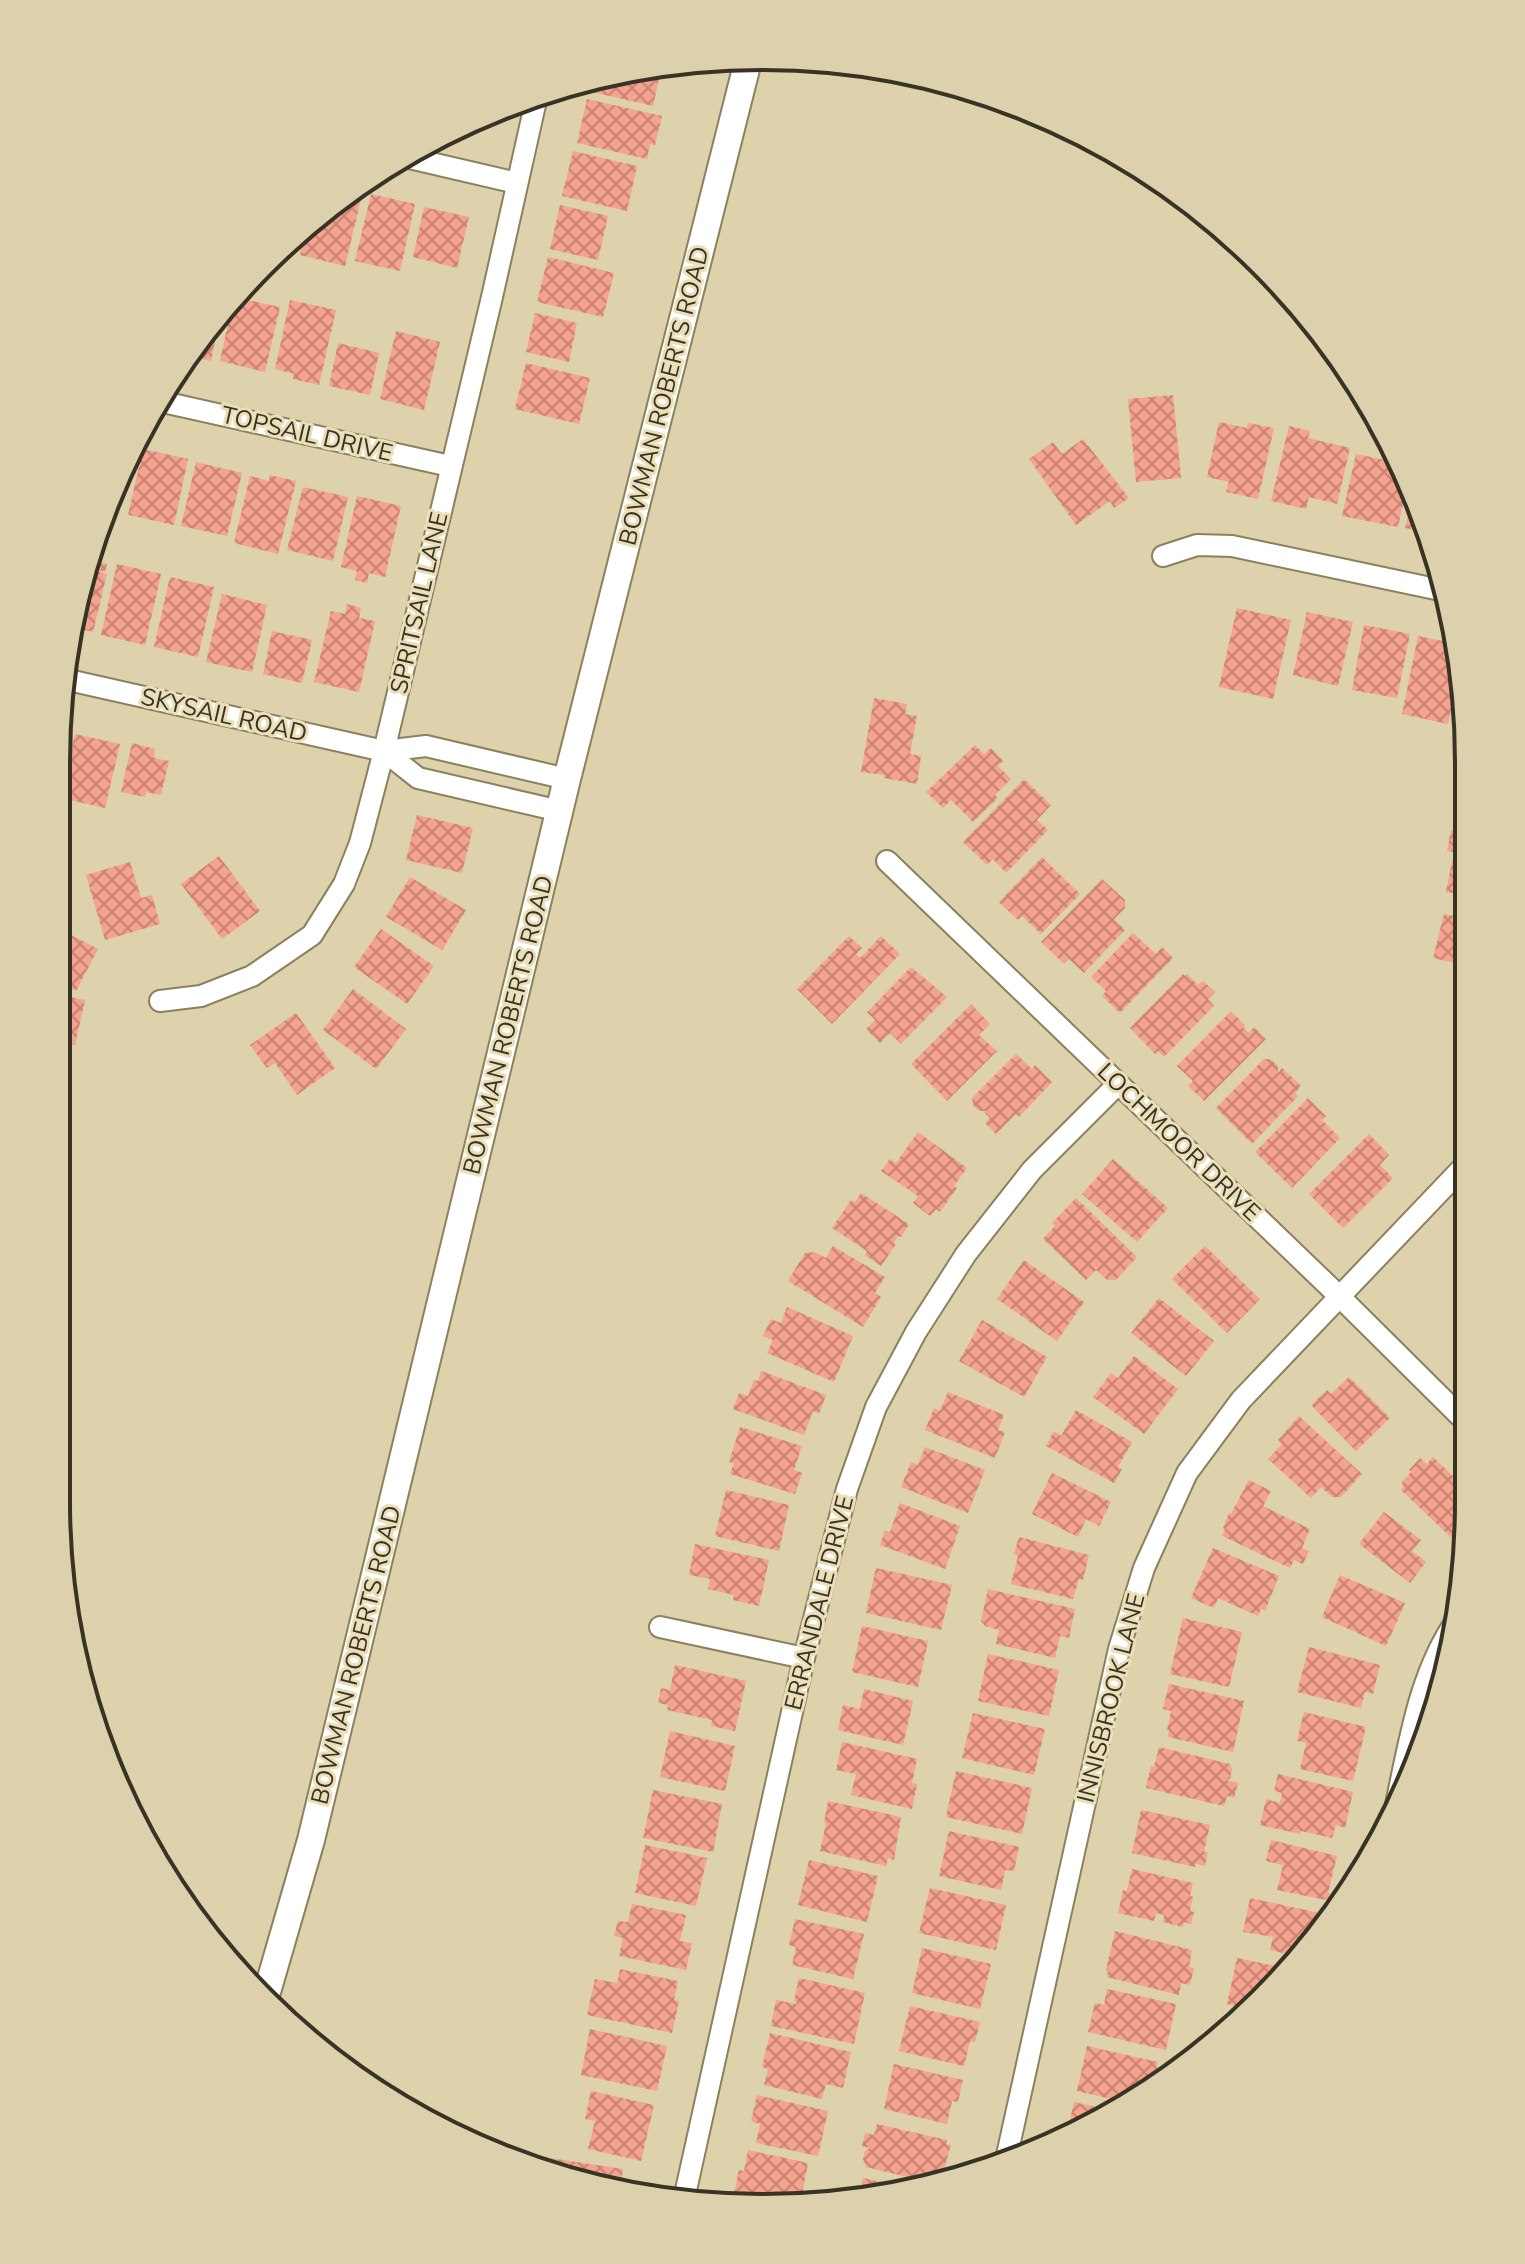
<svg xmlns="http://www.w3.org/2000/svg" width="1525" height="2264" viewBox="0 0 1525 2264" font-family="'Nunito Sans',sans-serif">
  <defs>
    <pattern id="building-cross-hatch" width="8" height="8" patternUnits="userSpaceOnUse" patternTransform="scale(2)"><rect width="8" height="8" fill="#f5a28e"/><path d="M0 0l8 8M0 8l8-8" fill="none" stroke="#c78574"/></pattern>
  </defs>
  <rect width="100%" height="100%" fill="#ddd2ab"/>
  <!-- building -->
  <g fill="url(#building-cross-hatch)">
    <path d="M662,66L653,106L588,91L591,80L624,70Z"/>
    <path d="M587,99L662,116L655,145L650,144L647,159L577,143Z"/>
    <path d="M573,151L637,166L627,211L562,196Z"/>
    <path d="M349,192L362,195L345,266L300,255L307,227Z"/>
    <path d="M371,194L415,204L400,271L355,261Z"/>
    <path d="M560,205L608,216L598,260L550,249Z"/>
    <path d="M424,207L469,217L457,268L413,257Z"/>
    <path d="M298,235L294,251L282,248Z"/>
    <path d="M548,257L614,273L603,317L537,302Z"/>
    <path d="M238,298L280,307L265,372L220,361L232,305Z"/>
    <path d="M290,300L336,310L319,385L293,379L294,374L275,369Z"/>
    <path d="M535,313L577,323L569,362L526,352Z"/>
    <path d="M219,324L211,361L195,357Z"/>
    <path d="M396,331L440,342L424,410L380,399Z"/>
    <path d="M338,343L379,353L370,395L329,386Z"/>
    <path d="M526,363L590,378L579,424L515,409Z"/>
    <path d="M1173,395L1181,478L1136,482L1128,399Z"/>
    <path d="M1219,422L1247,428L1248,423L1274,428L1258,499L1226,492L1229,482L1207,477Z"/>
    <path d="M1289,426L1310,431L1308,438L1350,448L1337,504L1309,497L1306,509L1271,501Z"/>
    <path d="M137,438L121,507L111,504L129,450Z"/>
    <path d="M1083,439L1129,498L1114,508L1110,501L1076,525L1029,459L1053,442L1062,454Z"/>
    <path d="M143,449L188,459L174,525L128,515Z"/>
    <path d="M1356,454L1400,463L1408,479L1398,527L1342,516Z"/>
    <path d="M196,462L242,473L227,536L181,526Z"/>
    <path d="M270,475L296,481L278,554L234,543L250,476L269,481Z"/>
    <path d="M303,487L348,497L333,561L287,550Z"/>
    <path d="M1414,490L1415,492L1428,533L1405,528Z"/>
    <path d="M357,496L401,506L385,577L369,573L367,583L355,580L357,571L341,567Z"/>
    <path d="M94,561L107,564L105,572L92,568Z"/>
    <path d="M117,564L161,574L145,645L101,635Z"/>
    <path d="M89,569L107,574L93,632L69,626Z"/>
    <path d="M170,577L214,587L198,657L154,647Z"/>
    <path d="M222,594L267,605L252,672L206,662Z"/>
    <path d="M347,604L361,608L359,618L375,621L359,692L314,682L331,611L345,614Z"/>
    <path d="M1237,608L1291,620L1273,699L1219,687Z"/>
    <path d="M1307,612L1353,622L1338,686L1293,675Z"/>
    <path d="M1364,625L1410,634L1397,698L1352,690Z"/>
    <path d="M272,631L312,640L302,683L263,674Z"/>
    <path d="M1418,636L1457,644L1460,667L1448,724L1402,714Z"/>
    <path d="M1462,695V696L1464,717L1458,715Z"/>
    <path d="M874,698L907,704L905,714L917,716L910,754L921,756L917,784L884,778V775L861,772Z"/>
    <path d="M59,729L67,731L57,775L56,762Z"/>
    <path d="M75,734L120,744L105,808L61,798Z"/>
    <path d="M132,743L155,749L154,758L169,761L161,795L146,792L145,797L121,792Z"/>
    <path d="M975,745L984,754L991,748L1003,761L998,766L1011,779L995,795L998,798L973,822L951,800L943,808L926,792Z"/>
    <path d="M1464,776L1469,777V799L1459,796Z"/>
    <path d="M1024,779L1051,805L1037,820L1048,830L1006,873L993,859L987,865L963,842Z"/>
    <path d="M1468,804H1469V855L1447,851L1451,830L1462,832Z"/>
    <path d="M417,815L473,828L462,873L406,860Z"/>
    <path d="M219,856L260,911L222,939L181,884Z"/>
    <path d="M1042,857L1080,894L1041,934L1022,916L1018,920L999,902Z"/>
    <path d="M1452,861L1469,864V911L1454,908L1457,894L1446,892Z"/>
    <path d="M130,862L141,898L152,895L160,924L105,940L86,875Z"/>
    <path d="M410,877L466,910L442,950L386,917Z"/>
    <path d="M1102,879L1125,900V908L1114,919L1125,930L1084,973L1069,959L1064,964L1041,942Z"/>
    <path d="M1444,914L1469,919V966L1433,958Z"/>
    <path d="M56,927L98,949L76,991L56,980Z"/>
    <path d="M381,929L434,966L407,1004L354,967Z"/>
    <path d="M1133,933L1156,954L1162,947L1173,958L1120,1013L1102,996L1106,991L1091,977Z"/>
    <path d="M849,936L862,948L856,954L860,958L881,936L900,954L832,1024L797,989Z"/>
    <path d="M911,967L947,997L901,1044L890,1033L880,1043L866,1029L875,1020L867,1012Z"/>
    <path d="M1183,974L1185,976L1187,974L1198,985L1203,981L1215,992L1208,999L1214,1006L1164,1057L1158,1051L1155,1054L1130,1028Z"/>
    <path d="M353,989L406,1029L376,1069L323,1030Z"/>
    <path d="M56,994L85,1000L75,1045L56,1041Z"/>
    <path d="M971,1004L990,1024L979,1035L997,1051L947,1101L911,1064Z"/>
    <path d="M1231,1011L1245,1025L1243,1027L1249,1033L1254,1027L1266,1039L1204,1101L1188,1086L1193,1081L1177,1066Z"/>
    <path d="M296,1013L335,1068L297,1095L275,1063L267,1068L250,1045Z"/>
    <path d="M1016,1054L1032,1069L1035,1065L1052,1082L1019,1117L1016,1114L996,1134L985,1123L990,1118L985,1113L986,1111H979L973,1105L972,1098Z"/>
    <path d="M1264,1059H1270L1278,1066V1073L1282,1068L1301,1086L1295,1093L1298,1096L1252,1144L1216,1108Z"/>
    <path d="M1308,1098L1326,1116L1322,1120L1340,1138L1292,1188L1255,1152Z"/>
    <path d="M918,1132L967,1168L954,1186L957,1188L940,1212L936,1209L930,1216L913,1203L918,1196L881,1171L890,1159L896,1163Z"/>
    <path d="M1369,1134L1389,1155L1380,1165L1393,1178L1343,1228L1309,1194Z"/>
    <path d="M1113,1159L1168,1208L1137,1242L1082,1194Z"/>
    <path d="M861,1193L909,1224L901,1237L898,1236L894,1242L896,1244L881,1266L865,1255L867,1251L832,1228L851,1200L855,1202Z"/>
    <path d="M1076,1198L1137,1257L1116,1280H1107L1096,1270L1086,1280L1043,1239L1055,1226L1052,1223Z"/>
    <path d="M833,1246L885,1277L875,1293L881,1297L863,1327L788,1281L805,1253L815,1252L826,1258Z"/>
    <path d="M1205,1246L1260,1299L1227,1333L1172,1279Z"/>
    <path d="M1024,1260L1084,1302L1057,1341L997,1299Z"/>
    <path d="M1159,1298L1214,1341L1186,1376L1131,1333Z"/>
    <path d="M787,1307L853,1336L834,1382L767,1353L773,1340L763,1336L771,1319L781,1323Z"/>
    <path d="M982,1320L1047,1357L1024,1397L959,1361Z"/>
    <path d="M1134,1356L1178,1389L1144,1434L1093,1397L1111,1373L1118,1378Z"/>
    <path d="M761,1371L826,1395L819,1414L813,1411L804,1435L733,1409L739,1393L748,1396L754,1380L758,1381Z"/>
    <path d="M1349,1377L1390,1418L1356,1451L1311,1405L1327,1390L1331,1394Z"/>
    <path d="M948,1392L1004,1415L998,1430L1005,1432L995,1458L925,1430L934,1408L940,1411Z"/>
    <path d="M1076,1410L1132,1442L1118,1467L1122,1469L1114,1483L1046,1446L1054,1431L1061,1436Z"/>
    <path d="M1299,1416L1362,1474L1341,1497H1332L1321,1487L1311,1498L1268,1459L1282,1444L1278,1440Z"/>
    <path d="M740,1427L802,1446L794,1470L802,1473L795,1494L730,1474L734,1463L729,1462Z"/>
    <path d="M925,1447L985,1470L968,1513L901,1487L911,1462L918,1465Z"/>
    <path d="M1433,1457L1469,1491L1466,1532L1456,1542L1401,1490L1403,1487L1402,1482L1411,1472L1409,1470L1420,1458L1427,1464Z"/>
    <path d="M1052,1473L1111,1502L1099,1526L1086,1519L1078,1537L1032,1514Z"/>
    <path d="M1249,1480L1271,1491L1263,1506L1310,1529L1302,1548L1309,1551L1303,1564L1294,1560L1290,1568L1222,1536L1225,1529L1223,1528L1229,1513L1231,1514Z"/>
    <path d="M726,1490L789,1505L779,1551L715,1536Z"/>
    <path d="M900,1503L960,1526L945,1569L880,1545L885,1531L890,1532Z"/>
    <path d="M1384,1512L1421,1540L1412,1551L1426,1562L1410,1583L1359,1544Z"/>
    <path d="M1019,1537L1089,1555L1083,1580L1079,1579L1073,1599L1011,1584L1018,1556L1014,1554Z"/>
    <path d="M695,1544L769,1560L759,1606L733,1600L734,1595L708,1589L710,1579L689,1575Z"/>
    <path d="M1213,1548L1279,1576L1265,1611L1261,1609L1258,1616L1218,1598L1214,1608L1191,1598Z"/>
    <path d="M876,1568L952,1585L941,1630L866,1613Z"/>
    <path d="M1340,1575L1405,1603L1386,1646L1322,1617Z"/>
    <path d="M988,1589L1075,1609L1069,1638L1060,1636L1055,1658L996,1644L999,1630L985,1626L981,1621Z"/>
    <path d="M1183,1618L1242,1632L1229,1687L1170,1674Z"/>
    <path d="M862,1626L928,1641L918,1687L852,1672Z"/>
    <path d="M1309,1647L1380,1665L1373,1694L1365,1692L1361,1708L1297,1692Z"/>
    <path d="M988,1654L1059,1670L1049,1716L978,1701Z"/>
    <path d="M675,1665L746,1681L735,1731L711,1726L712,1720L667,1710L668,1705L658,1703L661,1688L670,1690Z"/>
    <path d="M1169,1684L1244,1701L1233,1752L1168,1737L1169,1730H1167L1171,1711L1163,1709Z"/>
    <path d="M864,1689L913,1701L903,1745L838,1730L843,1705L860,1709Z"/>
    <path d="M1304,1712L1366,1727L1353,1781L1300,1769L1306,1743L1297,1741Z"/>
    <path d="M973,1713L1045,1729L1034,1775L962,1758Z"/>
    <path d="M670,1731L735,1746L725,1791L660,1777Z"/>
    <path d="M842,1742L917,1759L912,1783L917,1784L912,1809L851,1795L856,1774L836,1770Z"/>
    <path d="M1159,1747L1230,1764L1232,1769L1230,1779L1226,1780L1238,1783L1234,1798L1227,1796L1224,1806L1146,1788L1151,1766L1154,1767Z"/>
    <path d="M956,1771L1032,1788L1022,1834L946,1817Z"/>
    <path d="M1278,1774L1353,1792L1345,1828L1336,1825L1332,1838L1301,1831L1300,1834L1260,1825L1266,1799L1280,1803L1282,1793L1274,1791Z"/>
    <path d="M653,1790L722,1804L713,1852L643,1838Z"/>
    <path d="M828,1801L901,1817L894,1860L888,1858L886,1866L820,1851L826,1823L824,1822Z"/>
    <path d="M1141,1810L1210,1825L1204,1852H1208L1205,1866L1196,1864L1195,1867L1132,1853Z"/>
    <path d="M949,1831L1019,1847L1014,1871L1005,1870L1001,1890L939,1876Z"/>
    <path d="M1271,1840L1337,1856L1328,1893L1332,1894L1331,1901L1277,1890L1283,1865L1266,1861Z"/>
    <path d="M645,1845L707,1858L696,1906L635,1893Z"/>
    <path d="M809,1860L878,1876L867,1922L798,1905Z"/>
    <path d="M1132,1869L1193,1883L1190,1896L1193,1897L1190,1911L1194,1912L1191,1924L1184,1922L1183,1927L1163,1922L1164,1915L1156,1913L1154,1921L1118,1913L1123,1890L1127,1891Z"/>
    <path d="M930,1888L1006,1905L996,1950L919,1933Z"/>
    <path d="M1250,1898L1324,1914L1295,1956L1270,1950L1273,1937L1243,1932Z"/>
    <path d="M632,1904L686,1915L680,1941L692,1943L686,1970L619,1956L623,1938L614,1936L618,1921L628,1922Z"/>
    <path d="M795,1919L864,1934L853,1979L792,1965L796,1947L789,1945Z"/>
    <path d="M1115,1931L1192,1950L1189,1967L1194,1968L1190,1985L1181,1983L1179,1995L1107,1977L1108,1971L1106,1970Z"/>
    <path d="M922,1948L991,1964L980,2009L912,1993Z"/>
    <path d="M1237,1958L1286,1968L1262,2001L1251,2010L1227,2004Z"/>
    <path d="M620,1969L678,1981L674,2000L679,2001L672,2033L587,2015L595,1979L617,1983Z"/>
    <path d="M799,1978L865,1993L854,2044L771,2026L776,2000L796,2004L797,2002L794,2001Z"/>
    <path d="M1107,1989L1176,2004L1166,2050L1088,2032L1095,2003L1104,2005Z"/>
    <path d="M910,2006L980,2022L975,2042L970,2041L964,2066L899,2051Z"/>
    <path d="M590,2029L667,2046L657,2091L581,2075Z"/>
    <path d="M770,2033L851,2052L843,2088L826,2084L822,2099L764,2085L768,2069L762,2067Z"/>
    <path d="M1087,2046L1158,2062L1153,2085L1129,2103L1077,2091Z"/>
    <path d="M894,2064L963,2080L958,2102L952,2101L947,2124L884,2109Z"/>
    <path d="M591,2091L654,2105L641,2161L588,2149L595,2121L585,2119Z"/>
    <path d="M757,2095L828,2111L818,2156L756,2143L760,2124L751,2121Z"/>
    <path d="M1074,2102L1118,2112L1067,2132Z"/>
    <path d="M877,2124L947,2140L946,2144L951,2145L941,2179L932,2183L866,2167L863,2159L865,2151L870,2148L862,2146L865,2133L874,2135Z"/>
    <path d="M748,2150L808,2163L802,2194L809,2196L808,2200L777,2202L734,2193L739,2170L744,2171Z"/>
    <path d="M550,2158L623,2169L621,2184L548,2167Z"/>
    <path d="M863,2178L914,2189L901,2194L859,2197Z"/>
  </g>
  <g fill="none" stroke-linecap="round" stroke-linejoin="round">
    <!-- minor casing -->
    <g stroke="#8b815d" stroke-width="24">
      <g id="minor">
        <path d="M405,157L517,183"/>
        <path d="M163,402L450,466"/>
        <path d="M1163,556L1197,545L1232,546L1445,591"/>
        <path d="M64,679L384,751"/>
        <path d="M560,811L418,778L384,751L426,746L567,779"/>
        <path d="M887,861L1339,1296L1469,1425"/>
        <path d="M160,1001L201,996L252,976L312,935L344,884L360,843L384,751L492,297L537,96"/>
        <path d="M660,1627L804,1658"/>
        <path d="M1393,1818C1408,1752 1417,1675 1458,1618"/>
        <path d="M1007,2155L1119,1649L1144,1568L1187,1473L1241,1400L1469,1161"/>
        <path d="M684,2199L804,1658L847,1489L876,1407L916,1332L966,1254L1032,1170L1118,1084"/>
      </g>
    </g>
    <!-- tertiary casing -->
    <g stroke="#8b815d" stroke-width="30">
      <path id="tertiary" d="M267,1992L311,1840L567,779L749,57"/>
    </g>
    <!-- minor -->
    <use href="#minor" stroke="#fff" stroke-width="20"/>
    <!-- tertiary -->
    <use href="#tertiary" stroke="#fff" stroke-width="26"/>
  </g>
  <g text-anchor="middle" stroke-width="6" stroke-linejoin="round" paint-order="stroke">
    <!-- street labels -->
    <g font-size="24" fill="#383324" stroke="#eadfb8">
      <text transform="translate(664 396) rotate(-76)" y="8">BOWMAN ROBERTS ROAD</text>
      <text transform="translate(307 434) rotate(13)" y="8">TOPSAIL DRIVE</text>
      <text transform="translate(419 603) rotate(-77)" y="8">SPRITSAIL LANE</text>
      <text transform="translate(224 715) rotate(13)" y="8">SKYSAIL ROAD</text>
      <text transform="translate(508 1025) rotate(-76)" y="8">BOWMAN ROBERTS ROAD</text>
      <text transform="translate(1179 1142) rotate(44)" y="8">LOCHMOOR DRIVE</text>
      <text transform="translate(819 1603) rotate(-76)" y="8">ERRANDALE DRIVE</text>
      <text transform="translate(356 1655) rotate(-76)" y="8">BOWMAN ROBERTS ROAD</text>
      <text transform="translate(1111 1698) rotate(-76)" y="8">INNISBROOK LANE</text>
    </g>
  </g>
  <!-- crop -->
  <path d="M0 0H1525V2264H0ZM762 70H763A692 692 0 0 1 1455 762V1502A692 692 0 0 1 763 2194H762A692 692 0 0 1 70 1502V762A692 692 0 0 1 762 70Z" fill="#dcd1ac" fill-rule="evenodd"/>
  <path fill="none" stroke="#383324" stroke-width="4" d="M762 70H763A692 692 0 0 1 1455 762V1502A692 692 0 0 1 763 2194H762A692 692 0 0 1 70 1502V762A692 692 0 0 1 762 70Z"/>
</svg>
